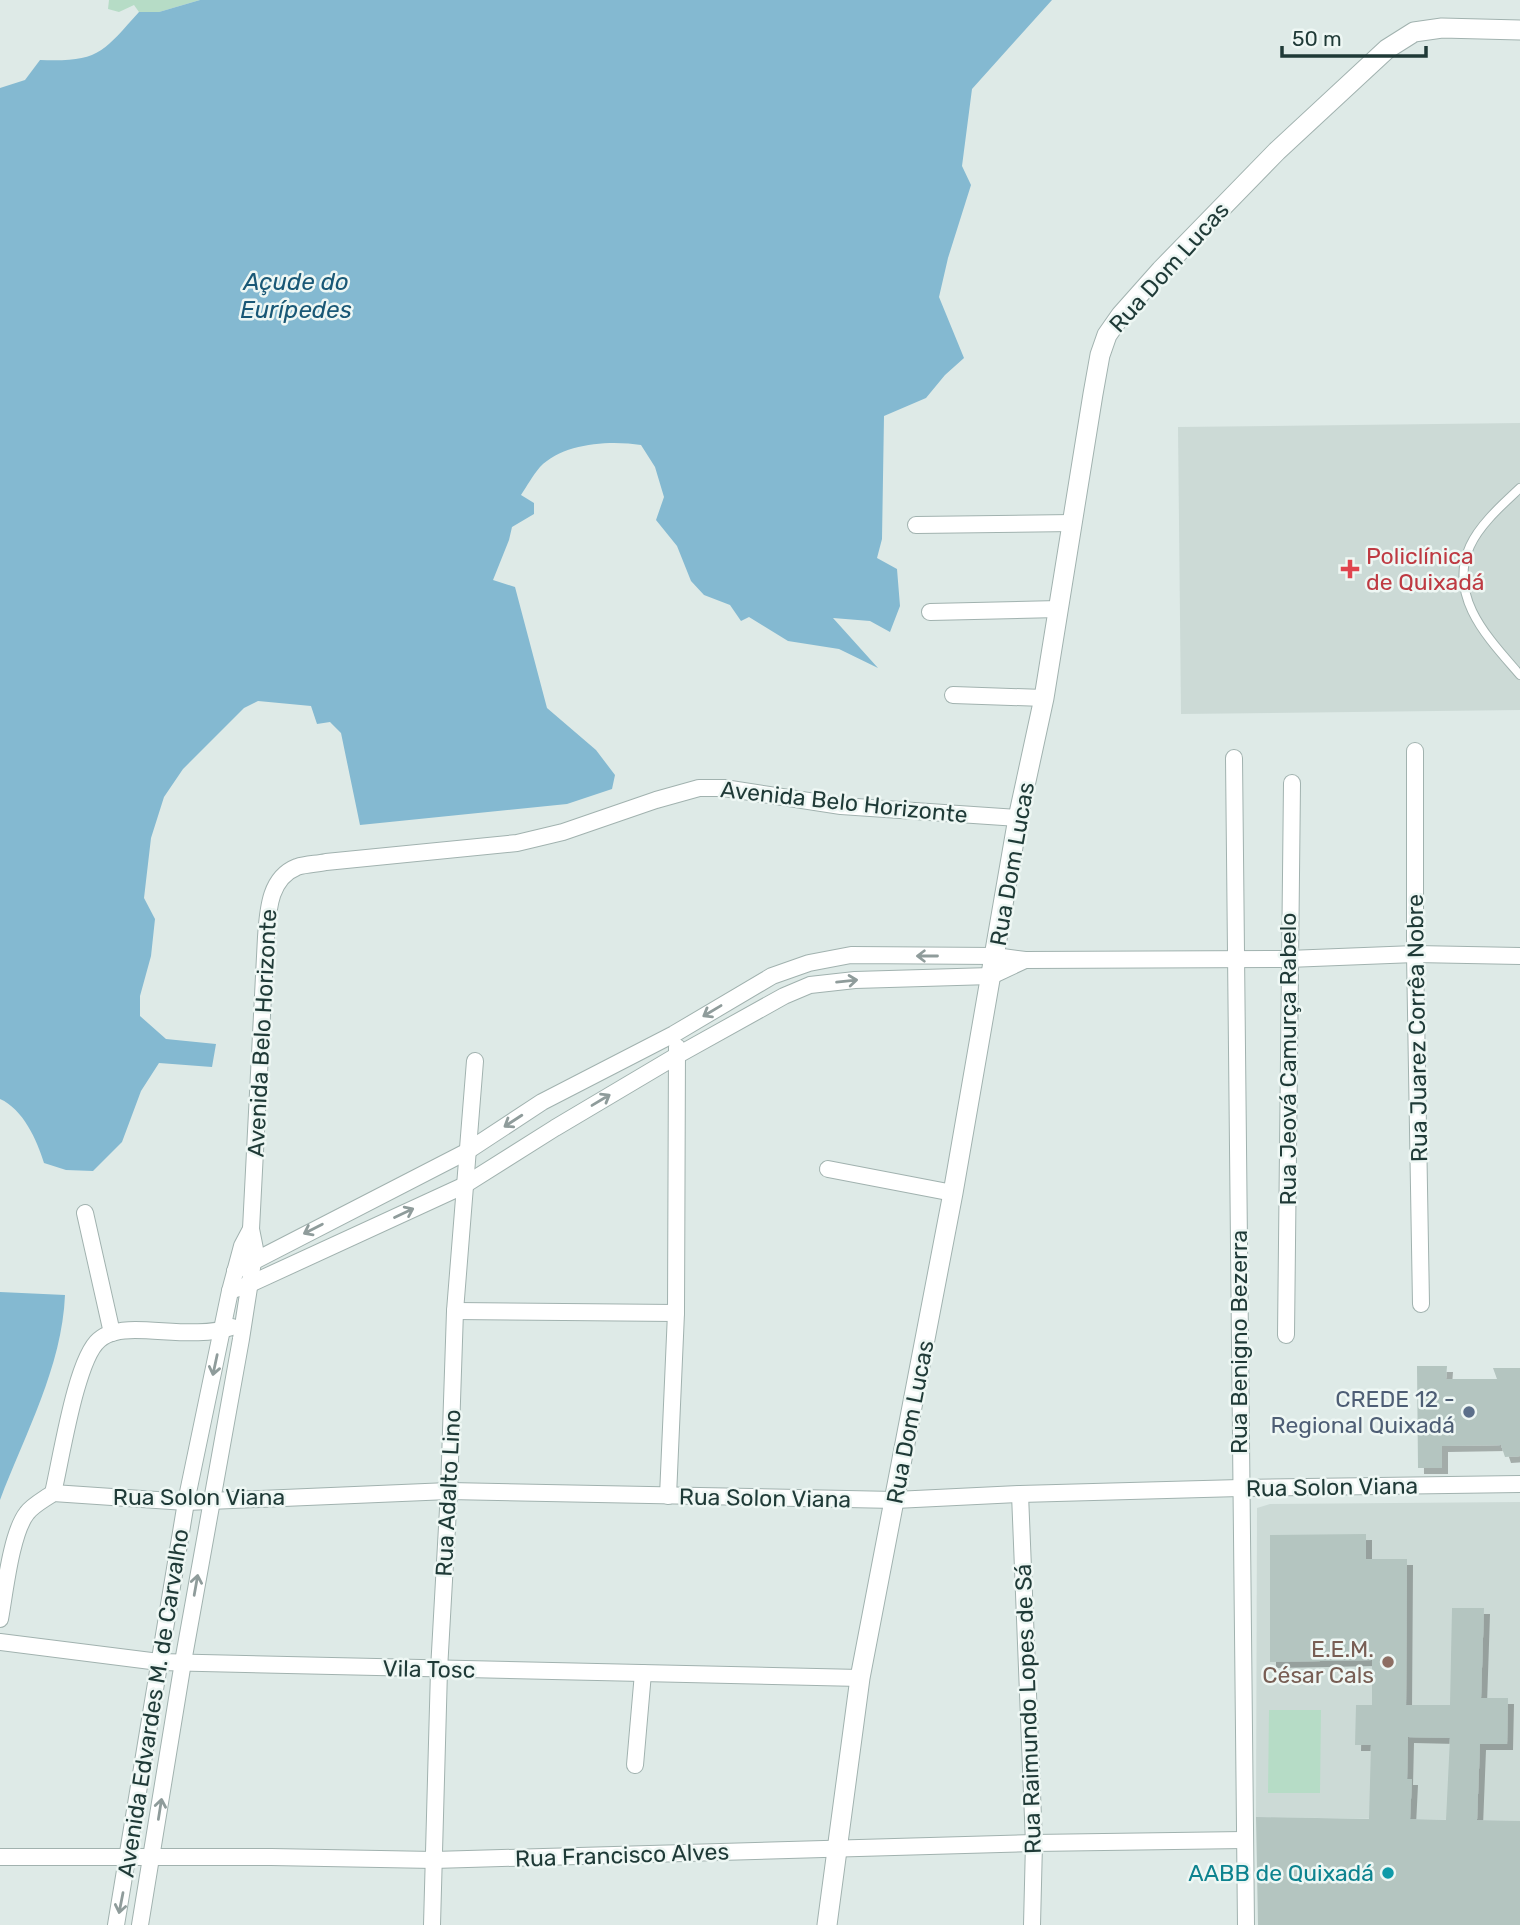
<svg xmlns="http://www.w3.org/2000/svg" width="1520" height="1925" viewBox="0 0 1520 1925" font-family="Rubik,sans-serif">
  <defs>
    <filter id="shadow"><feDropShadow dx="6" dy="6" stdDeviation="0" flood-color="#0004"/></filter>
  </defs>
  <rect width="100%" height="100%" fill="#deeae7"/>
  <!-- built -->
  <g fill="#ccdad6">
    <path d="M1520,423V710L1181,714L1178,427Z"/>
    <path d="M1520,1502V1821L1256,1817L1257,1508L1270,1504Z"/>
  </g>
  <!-- green -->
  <g fill="#b6dcc6">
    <path d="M109,0H200L159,12H139L134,5L119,12L108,9Z"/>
    <path d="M1269,1710H1321L1320,1793H1268Z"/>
  </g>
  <!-- water -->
  <g fill="#84b9d1">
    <path d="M200,0H1052L972,89L962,166L971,185L948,258L939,297L964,358L945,375L926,398L884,416L882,539L877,558L897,569L900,606L890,632L870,621L833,618L878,668L839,649L788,641L749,617L741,621L730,605L704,595L691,581L677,546L656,520L664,497L655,467L641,445C610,440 563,443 540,467C533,475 527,486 521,495L534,503V514L512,527L509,540L493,580L515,587L547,708L596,750L615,775L612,789L567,804L360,825L341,733L330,722L317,724L311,706L258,701L244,708L183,769L164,797L151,838L144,898L155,919L151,956L140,996V1016L166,1039L216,1044L212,1067L159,1063L141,1091L122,1142L93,1171L66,1170L44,1163C37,1140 23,1109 0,1099V88L25,80L40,60C99,62 102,53 139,12H159Z"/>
    <path d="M0,1292L65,1295C62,1367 25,1434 0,1500Z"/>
  </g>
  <!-- building -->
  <g fill="#b4c5c0" fill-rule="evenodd" filter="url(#shadow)">
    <path d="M1417,1366H1447L1446,1379H1497L1493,1368H1520V1456L1505,1457L1501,1445L1442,1446V1468H1418Z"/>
    <path d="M1366,1534V1559H1407L1406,1705H1450L1452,1608H1484L1481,1698H1508L1507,1744H1480L1477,1820L1520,1821V1925H1258L1256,1817L1369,1819L1371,1745H1355L1356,1705H1372V1660L1270,1662V1535ZM1408,1737L1450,1738L1446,1820L1410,1819L1412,1779H1407Z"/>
  </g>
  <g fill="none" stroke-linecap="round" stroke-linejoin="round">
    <!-- service casing -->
    <g stroke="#a1b2af" stroke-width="10">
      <path id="service" d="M1520,488C1503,504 1480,524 1470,546C1447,597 1489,639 1520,675"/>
    </g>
    <!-- minor casing -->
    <g stroke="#a1b2af" stroke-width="18">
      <g id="minor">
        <path d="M916,525L1073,523"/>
        <path d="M930,612L1059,609"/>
        <path d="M953,695L1044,698"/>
        <path d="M1415,751V954L1421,1304"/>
        <path d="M1234,758L1246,1925"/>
        <path d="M828,1169L953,1193"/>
        <path d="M85,1213L112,1333"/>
        <path d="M235,1271L466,1152L542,1102L674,1034L772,976L809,963L851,955L995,956L1025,960L1288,959L1415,954L1520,956"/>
        <path d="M230,1291L250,1284L463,1186L555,1128L678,1055L784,996L810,985L855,980L991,976L1025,960"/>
        <path d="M455,1311L676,1313"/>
        <path d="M1286,1335L1292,783"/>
        <path d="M53,1493L186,1502L449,1491L895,1500L1020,1494L1240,1488L1520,1484"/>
        <path d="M1020,1494L1034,1843L1032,1925"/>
        <path d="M668,1496L676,1313L677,1047"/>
        <path d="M0,1619C5,1592 11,1533 27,1513C33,1505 45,1499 53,1493C61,1460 76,1359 99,1340C108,1332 124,1330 135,1330C166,1330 202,1337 232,1327"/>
        <path d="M0,1642L159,1662L860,1678"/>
        <path d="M635,1765L643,1673"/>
        <path d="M0,1857H271L434,1860L1034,1843L1244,1840"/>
        <path d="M116,1925L186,1502L230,1291L242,1246L251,1229"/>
        <path d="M140,1925L183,1662L241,1339L255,1249L251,1229L266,937C268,911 269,878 297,867C306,864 317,864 326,862L517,843L563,832L656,800L699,788H724L841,806L1018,818"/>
        <path d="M432,1925L439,1670L449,1491L455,1311L475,1061"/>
      </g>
    </g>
    <!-- tertiary casing -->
    <g stroke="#a1b2af" stroke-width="21">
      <path id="tertiary" d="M827,1925L860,1678L953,1193L1018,818L1044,698L1093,394L1100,355L1107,335L1121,315L1161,270L1277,151L1387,49L1414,32L1442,28L1520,30"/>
    </g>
    <!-- service -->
    <use href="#service" stroke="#fff" stroke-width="8"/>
    <!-- minor -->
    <use href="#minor" stroke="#fff" stroke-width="16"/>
    <!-- tertiary -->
    <use href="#tertiary" stroke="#fff" stroke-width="19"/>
  </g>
  <!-- one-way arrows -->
  <defs><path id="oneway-shaft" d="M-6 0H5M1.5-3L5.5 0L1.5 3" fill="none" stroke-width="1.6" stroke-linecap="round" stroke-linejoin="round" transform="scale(1.75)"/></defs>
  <g stroke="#8f9c9b">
    <use href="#oneway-shaft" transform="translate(927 956) rotate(-180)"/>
    <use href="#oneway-shaft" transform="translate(847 981) rotate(-6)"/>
    <use href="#oneway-shaft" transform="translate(712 1011) rotate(149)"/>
    <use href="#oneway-shaft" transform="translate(601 1100) rotate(-31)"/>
    <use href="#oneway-shaft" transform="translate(513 1121) rotate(147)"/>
    <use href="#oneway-shaft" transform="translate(404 1213) rotate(-25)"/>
    <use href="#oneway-shaft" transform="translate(313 1229) rotate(153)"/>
    <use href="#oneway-shaft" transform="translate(215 1365) rotate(102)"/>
    <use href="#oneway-shaft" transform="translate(196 1585) rotate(-80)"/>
    <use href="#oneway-shaft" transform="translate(160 1809) rotate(-81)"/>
    <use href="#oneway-shaft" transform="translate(121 1903) rotate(101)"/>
  </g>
  <!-- markers -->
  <path fill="#e0444e" stroke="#eef7f4" stroke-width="2.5" d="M1346.5 558.5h7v7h7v7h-7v7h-7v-7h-7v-7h7z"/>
  <circle fill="#5c6f8a" stroke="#eef7f4" stroke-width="2.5" cx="1469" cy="1412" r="7"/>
  <circle fill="#8d6e63" stroke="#eef7f4" stroke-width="2.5" cx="1388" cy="1662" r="7"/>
  <circle fill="#0f9aa8" stroke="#eef7f4" stroke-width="2.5" cx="1388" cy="1873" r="7"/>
  <g text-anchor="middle" stroke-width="5" stroke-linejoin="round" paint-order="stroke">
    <!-- street labels -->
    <g font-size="23" fill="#1f3a37" stroke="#eef7f4">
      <text transform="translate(1169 267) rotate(-48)" y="8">Rua Dom Lucas</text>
      <text transform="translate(844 802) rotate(6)" y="8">Avenida Belo Horizonte</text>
      <text transform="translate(1012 864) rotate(-80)" y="8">Rua Dom Lucas</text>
      <text transform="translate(1417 1028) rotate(-91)" y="8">Rua Juarez Corrêa Nobre</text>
      <text transform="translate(262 1033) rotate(-87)" y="8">Avenida Belo Horizonte</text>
      <text transform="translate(1288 1059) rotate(-90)" y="8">Rua Jeová Camurça Rabelo</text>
      <text transform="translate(1239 1342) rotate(-90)" y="8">Rua Benigno Bezerra</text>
      <text transform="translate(910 1422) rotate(-79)" y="8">Rua Dom Lucas</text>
      <text transform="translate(1332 1487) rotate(-1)" y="8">Rua Solon Viana</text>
      <text transform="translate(448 1493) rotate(-87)" y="8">Rua Adalto Lino</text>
      <text x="199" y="1505">Rua Solon Viana</text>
      <text transform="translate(765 1498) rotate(1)" y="8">Rua Solon Viana</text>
      <text transform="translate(429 1669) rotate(1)" y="8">Vila Tosc</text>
      <text transform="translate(153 1703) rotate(-81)" y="8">Avenida Edvardes M. de Carvalho</text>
      <text transform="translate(1028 1709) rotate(-92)" y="8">Rua Raimundo Lopes de Sá</text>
      <text transform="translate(622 1855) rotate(-2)" y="8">Rua Francisco Alves</text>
    </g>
    <!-- health labels -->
    <g font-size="23" fill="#be3a42" stroke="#eef7f4" text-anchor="start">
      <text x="1366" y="564">Policlínica<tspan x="1366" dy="26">de Quixadá</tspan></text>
    </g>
    <!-- service labels -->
    <g font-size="23" fill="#4e5e75" stroke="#eef7f4" text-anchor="end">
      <text x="1455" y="1407">CREDE 12 -<tspan x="1455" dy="26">Regional Quixadá</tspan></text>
    </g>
    <!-- education labels -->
    <g font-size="23" fill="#785e54" stroke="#eef7f4" text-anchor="end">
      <text x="1374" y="1657">E.E.M.<tspan x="1374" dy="26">César Cals</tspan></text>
    </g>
    <!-- culture labels -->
    <g font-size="23" fill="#0d838f" stroke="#eef7f4" text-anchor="end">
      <text x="1374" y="1881">AABB de Quixadá</text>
    </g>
    <!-- water labels -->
    <g font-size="24" font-style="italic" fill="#195876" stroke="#eef7f4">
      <text x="296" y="290">Açude do<tspan x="296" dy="28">Eurípedes</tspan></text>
    </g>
  </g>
  <!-- scale -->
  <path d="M1282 46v10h144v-10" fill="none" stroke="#1f3a37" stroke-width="3.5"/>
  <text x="1292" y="46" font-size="21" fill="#1f3a37" stroke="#eef7f4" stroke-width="5" paint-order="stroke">50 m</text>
</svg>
